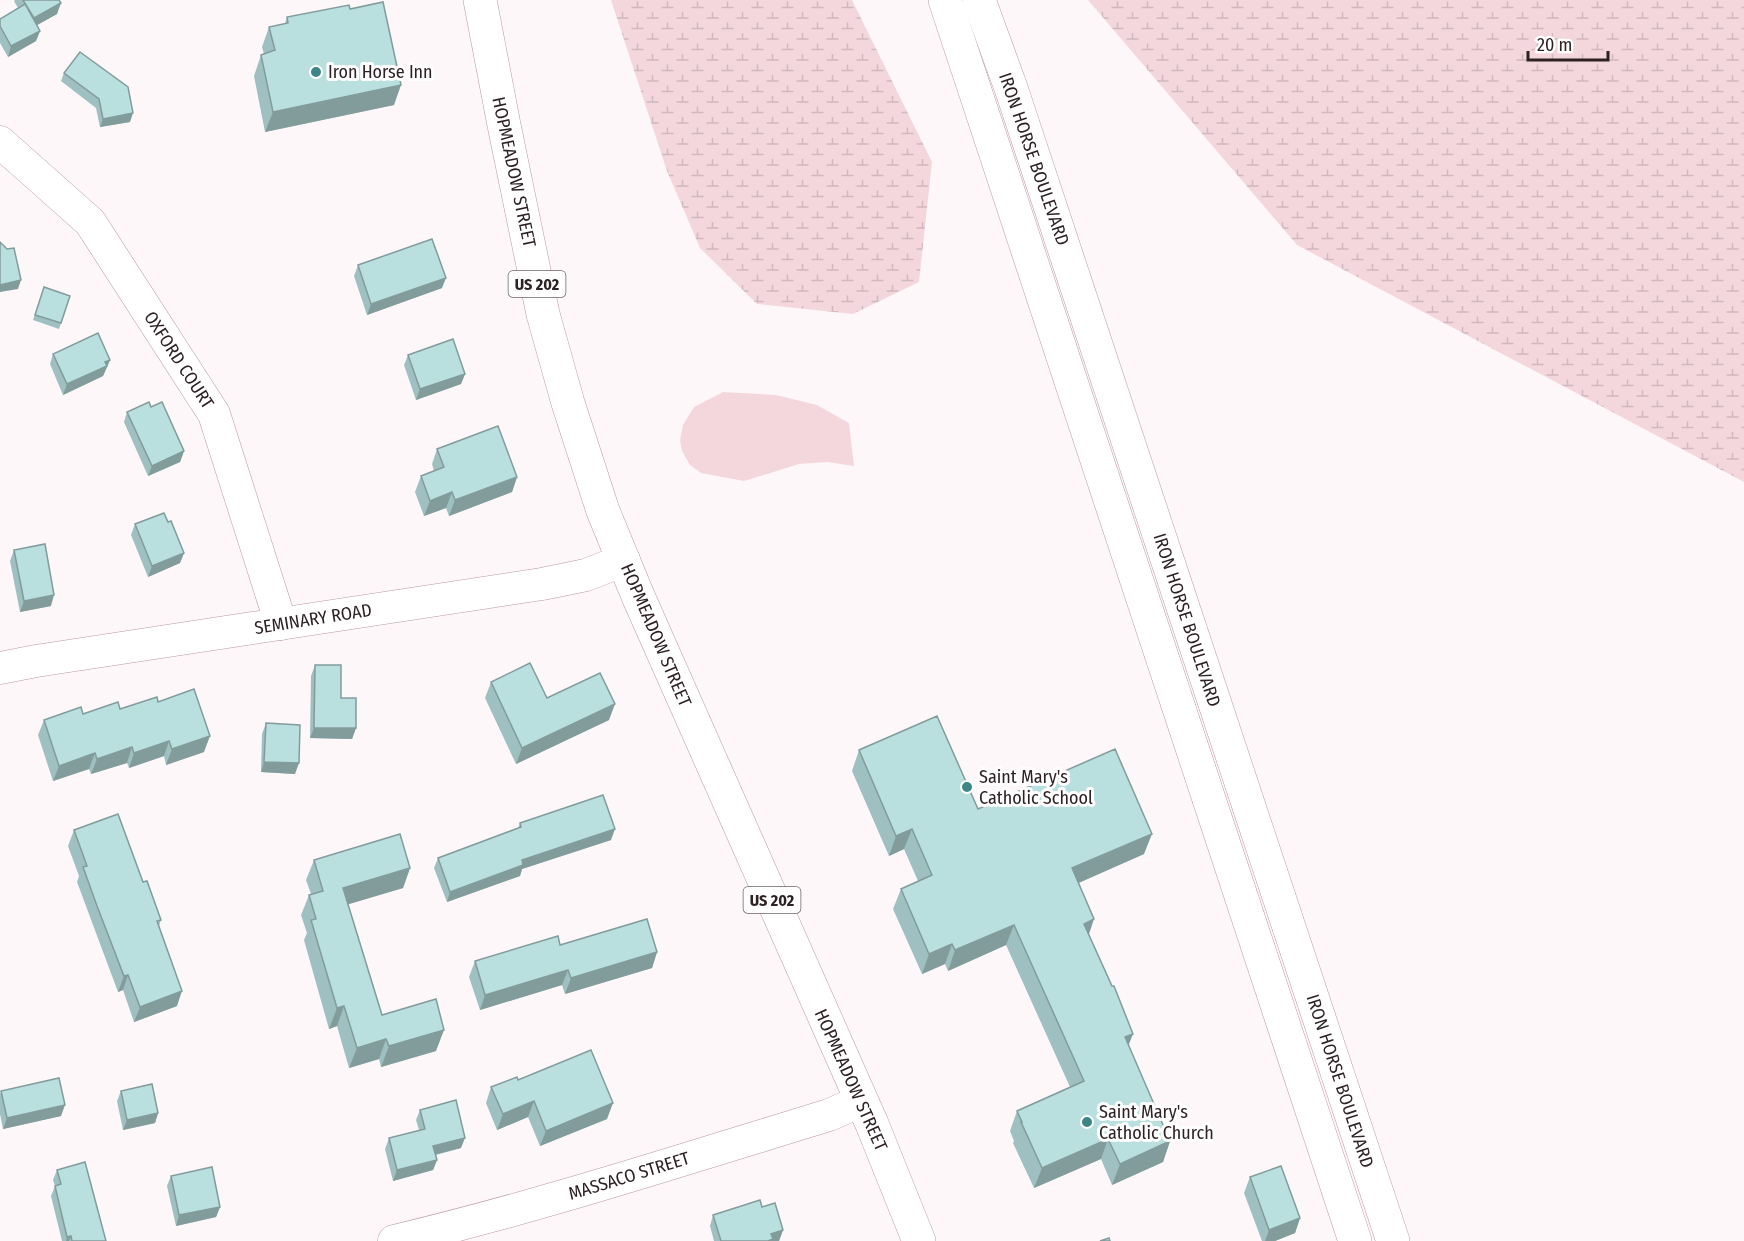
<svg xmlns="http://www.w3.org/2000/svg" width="1744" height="1241" viewBox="0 0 1744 1241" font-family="'Fira Sans Condensed',sans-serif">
  <defs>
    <pattern id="wetland-marsh" width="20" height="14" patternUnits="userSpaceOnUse" patternTransform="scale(1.5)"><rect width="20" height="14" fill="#f3d7dd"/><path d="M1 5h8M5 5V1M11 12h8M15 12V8" fill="none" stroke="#d1b8be"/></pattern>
  </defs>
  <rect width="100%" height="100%" fill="#fef7f9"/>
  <!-- wetland -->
  <g fill="url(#wetland-marsh)">
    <path d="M611,0H852L932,162L919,282L853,314L757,304L700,248L667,171Z"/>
    <path d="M1088,0H1744V482L1297,245Z"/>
  </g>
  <!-- park -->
  <path fill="#f3d7dd" d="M723,392L776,395L817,405L849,423L854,466L827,462L799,464L744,481L701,473L690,465L682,451L680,440L683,425L694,407Z"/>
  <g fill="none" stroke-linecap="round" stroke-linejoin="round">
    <!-- street casing -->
    <g stroke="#b999a1" stroke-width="33">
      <g id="street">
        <path d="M0,142L90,222L214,414L281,624"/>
        <path d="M0,668L36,661L542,584L586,575L624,560"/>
        <path d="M394,1241C541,1206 685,1159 829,1115L861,1101"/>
      </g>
    </g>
    <!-- secondary casing -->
    <g stroke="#b999a1" stroke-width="34">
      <g id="secondary">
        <path d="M945,0L1355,1241"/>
        <path d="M979,0L1011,88L1393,1241"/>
      </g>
    </g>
    <!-- highway casing -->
    <g stroke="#b999a1" stroke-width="34">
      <path id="highway" d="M480,0L504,125L543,314L568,403L603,511L638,596L872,1124L919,1241"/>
    </g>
    <!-- street -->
    <use href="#street" stroke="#fff" stroke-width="32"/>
    <!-- secondary -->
    <use href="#secondary" stroke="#fff" stroke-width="33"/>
    <!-- highway -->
    <use href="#highway" stroke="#fff" stroke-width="33"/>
  </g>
  <!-- wall -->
  <g fill="#9fc0c0">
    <path d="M15,0H60L57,14L37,25L40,31L36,41L8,57L0,43V19L18,8L14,1Z"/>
    <path d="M350,9L394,105L265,132L254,76L261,55L264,54L262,47L269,27L285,23L287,17Z"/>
    <path d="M64,73L130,122L100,127L96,108L61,81Z"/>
    <path d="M358,265L442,288L367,315L354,276Z"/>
    <path d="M44,287L70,296L59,329L33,320Z"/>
    <path d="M53,354L110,360L103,376L63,395L50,364Z"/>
    <path d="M408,355L465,374L461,384L416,400L404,365Z"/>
    <path d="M151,407L184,451L180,462L148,476L124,422L127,412Z"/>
    <path d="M437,449L517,477L512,492L449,516L446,508L424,516L415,492L421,476L434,471L432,464Z"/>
    <path d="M168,522L184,553L180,563L148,577L131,535L135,524Z"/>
    <path d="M14,550L51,606L20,612L10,561Z"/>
    <path d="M315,665L341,698L356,728L352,739L310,738L311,676Z"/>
    <path d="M491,682L547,698L609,720L516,764L485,698Z"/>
    <path d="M158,702L204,752L166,765L164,756L129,768L127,763L91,774L89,769L53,781L38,735L44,720L120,709Z"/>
    <path d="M266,723L295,774L261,772L262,734Z"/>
    <path d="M859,750L978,809L1144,854L1078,883L1089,934L1128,1046L1170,1141L1163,1162L1112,1185L1101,1159L1034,1188L1013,1143L1014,1141L1010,1131L1017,1111L1070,1087L1006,945L948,971L945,964L922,974L893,909L901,889L918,881L904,849L889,856L852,771Z"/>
    <path d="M520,823L611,840L522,869L520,876L447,902L434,868L438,858L518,828Z"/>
    <path d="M74,830L143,882L161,920L159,926L177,1006L134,1022L123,990L118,992L77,882L79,876L68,846Z"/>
    <path d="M314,860L410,868L403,888L348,904L382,1015L436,1051L381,1067L379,1059L349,1068L337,1026L329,1029L304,940L307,933L301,915L309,895L311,894L306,880Z"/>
    <path d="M560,945L657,952L652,968L565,994L562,985L480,1010L469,977L475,961Z"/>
    <path d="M518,1080L607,1119L540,1146L528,1117L497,1130L486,1103L491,1087Z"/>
    <path d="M1,1091L61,1116L3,1129L0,1114V1095Z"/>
    <path d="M121,1091L158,1113L155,1123L123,1130L117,1101Z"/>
    <path d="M420,1110L461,1148L436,1155L437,1160L433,1170L393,1181L385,1149L389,1138L419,1130L416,1120Z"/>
    <path d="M57,1170L106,1241H62L51,1196L55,1186L53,1180Z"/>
    <path d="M171,1176L220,1207L216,1217L176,1226L167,1186Z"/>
    <path d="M1250,1177L1300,1218L1295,1233L1275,1241H1262L1244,1193Z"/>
    <path d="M762,1207L783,1230L779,1241H714L710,1226L713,1215Z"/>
  </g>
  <!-- shaded-wall -->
  <g fill="#829c9c">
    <path d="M61,3L57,14L30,29L34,18Z"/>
    <path d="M40,31L36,41L8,57L11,46Z"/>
    <path d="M401,85L394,105L265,132L273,112Z"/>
    <path d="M133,113L130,122L100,127L103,119Z"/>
    <path d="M446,278L442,288L367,315L371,304Z"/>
    <path d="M21,280L18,289L0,292V285Z"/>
    <path d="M110,360L103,376L63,395L67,384Z"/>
    <path d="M465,374L461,384L416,400L420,389Z"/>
    <path d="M184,451L180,462L148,476L152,466Z"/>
    <path d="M517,477L512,492L449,516L455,500Z"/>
    <path d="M452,492L446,508L424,516L430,501Z"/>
    <path d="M184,553L180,563L148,577L152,566Z"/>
    <path d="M54,595L51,606L20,612L24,601Z"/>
    <path d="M615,704L609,720L516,764L522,748Z"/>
    <path d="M314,728H356L352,739L310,738Z"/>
    <path d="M210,736L204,752L166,765L172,749Z"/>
    <path d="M169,741L164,756L129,768L134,753Z"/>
    <path d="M132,747L127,763L91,774L97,759Z"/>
    <path d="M95,753L89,769L53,781L59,766Z"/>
    <path d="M264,762L299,763L295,774L261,772Z"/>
    <path d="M615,829L611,840L522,869L520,876L447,902L450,892L522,860Z"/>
    <path d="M912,829L904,849L889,856L896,836Z"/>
    <path d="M1152,834L1144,854L1065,889L1072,868Z"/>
    <path d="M410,868L403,888L336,908L343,888Z"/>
    <path d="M1094,919L1087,940L1084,924Z"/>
    <path d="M1014,925L1006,945L948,971L955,950Z"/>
    <path d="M952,944L945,964L922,974L929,954Z"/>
    <path d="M657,952L652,968L565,994L571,978Z"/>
    <path d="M568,970L562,985L480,1010L485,995Z"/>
    <path d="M128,975L123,990L118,992L124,976Z"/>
    <path d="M182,991L177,1006L134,1022L140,1007Z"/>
    <path d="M344,1006L337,1026L329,1029L337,1008Z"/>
    <path d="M444,1030L436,1051L381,1067L389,1046Z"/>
    <path d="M1133,1034L1125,1054V1037Z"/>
    <path d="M386,1039L379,1059L349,1068L357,1048Z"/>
    <path d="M534,1101L528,1117L497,1130L503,1114Z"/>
    <path d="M613,1103L607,1119L540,1146L546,1131Z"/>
    <path d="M65,1105L61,1116L3,1129L7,1118Z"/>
    <path d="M158,1113L155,1123L123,1130L127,1120Z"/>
    <path d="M465,1138L461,1148L429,1156L433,1146Z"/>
    <path d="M1108,1139L1101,1159L1034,1188L1042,1168Z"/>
    <path d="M1170,1141L1163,1162L1112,1185L1120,1164Z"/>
    <path d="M437,1160L433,1170L393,1181L397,1170Z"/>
    <path d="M220,1207L216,1217L176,1226L179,1215Z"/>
    <path d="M1300,1218L1295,1233L1275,1241H1265L1269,1230Z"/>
    <path d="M783,1230L779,1241H768L771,1234Z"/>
    <path d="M71,1236L69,1241H66L67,1237Z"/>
  </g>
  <!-- building -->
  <g fill="#b9dfdf" stroke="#829c9c" stroke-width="1.5">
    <path d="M23,0H59L61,3L34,18Z"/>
    <path d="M383,2L401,85L273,112L261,55L275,50L269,27L288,23L287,17L349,5L350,9Z"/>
    <path d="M25,4L40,31L11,46L0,26V19Z"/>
    <path d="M80,52L128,87L133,113L103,119L99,99L64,73Z"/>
    <path d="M432,239L446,278L371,304L358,265Z"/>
    <path d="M0,242L7,249L14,248L21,280L0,285Z"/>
    <path d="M44,287L70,296L61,323L35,315Z"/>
    <path d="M98,333L110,360L105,362L107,366L67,384L53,354Z"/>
    <path d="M453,339L465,374L420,389L408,355Z"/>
    <path d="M149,402L151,407L162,402L184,451L152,466L127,412Z"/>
    <path d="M498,426L517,477L455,500L452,492L430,501L421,476L444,467L437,449Z"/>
    <path d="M164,513L168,522L171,521L184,553L152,566L135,524Z"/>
    <path d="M45,544L54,595L24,601L14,550Z"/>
    <path d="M530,663L547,698L600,673L615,704L522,748L491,682Z"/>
    <path d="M315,665H341V698H356V728H314Z"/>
    <path d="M194,689L210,736L172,749L169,741L134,753L132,747L97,759L95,753L59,766L44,720L81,707L83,714L118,702L120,709L157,697L158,702Z"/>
    <path d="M937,716L978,809L1115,749L1152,834L1072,868L1094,919L1084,924L1112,986H1114L1133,1034L1125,1037L1170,1141L1120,1164L1108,1139L1042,1168L1021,1122H1022L1017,1111L1084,1081L1014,925L955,950L952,944L929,954L901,889L932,875L912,829L896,836L859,750Z"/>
    <path d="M266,723L300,725L299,763L264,762Z"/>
    <path d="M603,795L615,829L522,860L523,865L450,892L438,858L521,827L520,823Z"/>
    <path d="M118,814L143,882L147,881L161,920L157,921L182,991L140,1007L128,975L124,976L97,906L83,867L87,866L74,830Z"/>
    <path d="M400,834L410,868L343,888L382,1015L436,999L444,1030L389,1046L386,1039L357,1048L344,1006L337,1008L311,920L316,919L309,895L323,891L314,860Z"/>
    <path d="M647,919L657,952L571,978L568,970L485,995L475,961L558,936L560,945Z"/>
    <path d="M591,1050L613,1103L546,1131L534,1101L503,1114L491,1087L517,1077L518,1080Z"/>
    <path d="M59,1078L65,1105L7,1118L1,1091Z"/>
    <path d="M152,1084L158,1113L127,1120L121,1091Z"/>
    <path d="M456,1100L465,1138L433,1146L437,1160L397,1170L389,1138L425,1129L420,1110Z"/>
    <path d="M85,1162L106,1241H72L71,1236L67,1237L55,1186L61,1184L57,1170Z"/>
    <path d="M1281,1166L1300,1218L1269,1230L1250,1177Z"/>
    <path d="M212,1167L220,1207L179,1215L171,1176Z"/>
    <path d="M760,1200L762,1207L775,1203L783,1230L771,1234L773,1239L768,1241H721L713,1215Z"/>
    <path d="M1109,1238L1110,1241H1100Z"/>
  </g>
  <!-- markers -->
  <g fill="#3d8586" stroke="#fff" stroke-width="2">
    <circle cx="316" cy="72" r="6"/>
    <circle cx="967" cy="787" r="6"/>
    <circle cx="1087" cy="1122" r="6"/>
  </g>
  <g text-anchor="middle" stroke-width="6" stroke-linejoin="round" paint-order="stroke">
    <!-- shield labels -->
    <g fill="#fff" stroke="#6c6466" stroke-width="1.5">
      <rect x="508.5" y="271" width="57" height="26" rx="4.5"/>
      <rect x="743.5" y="887" width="57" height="26" rx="4.5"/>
    </g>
    <g font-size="16" font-weight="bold" fill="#2d2124">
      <text x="537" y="290">US 202</text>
      <text x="772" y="906">US 202</text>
    </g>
    <!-- poi labels -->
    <g font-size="18" fill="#2d2124" stroke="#fff" text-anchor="start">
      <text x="328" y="78">Iron Horse Inn</text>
      <text x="979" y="783">Saint Mary's<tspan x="979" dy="21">Catholic School</tspan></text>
      <text x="1099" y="1118">Saint Mary's<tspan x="1099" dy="21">Catholic Church</tspan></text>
    </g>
    <!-- street labels -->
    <g font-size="18" fill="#2d2124" stroke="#fff">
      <text transform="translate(1034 159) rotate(71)" y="6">IRON HORSE BOULEVARD</text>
      <text transform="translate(514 172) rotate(78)" y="6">HOPMEADOW STREET</text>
      <text transform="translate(179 360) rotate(57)" y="6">OXFORD COURT</text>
      <text transform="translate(313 619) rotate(-9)" y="6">SEMINARY ROAD</text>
      <text transform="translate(1187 620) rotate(72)" y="6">IRON HORSE BOULEVARD</text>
      <text transform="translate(656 635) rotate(67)" y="6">HOPMEADOW STREET</text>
      <text transform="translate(851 1080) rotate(66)" y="6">HOPMEADOW STREET</text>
      <text transform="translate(1340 1081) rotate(72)" y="6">IRON HORSE BOULEVARD</text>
      <text transform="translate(629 1176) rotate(-17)" y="6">MASSACO STREET</text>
    </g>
  </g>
  <!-- scale -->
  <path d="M1528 51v9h80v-9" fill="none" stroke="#2d2124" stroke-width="3"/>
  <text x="1537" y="51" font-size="18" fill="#2d2124" stroke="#ffffff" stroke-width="4.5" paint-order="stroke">20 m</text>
</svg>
